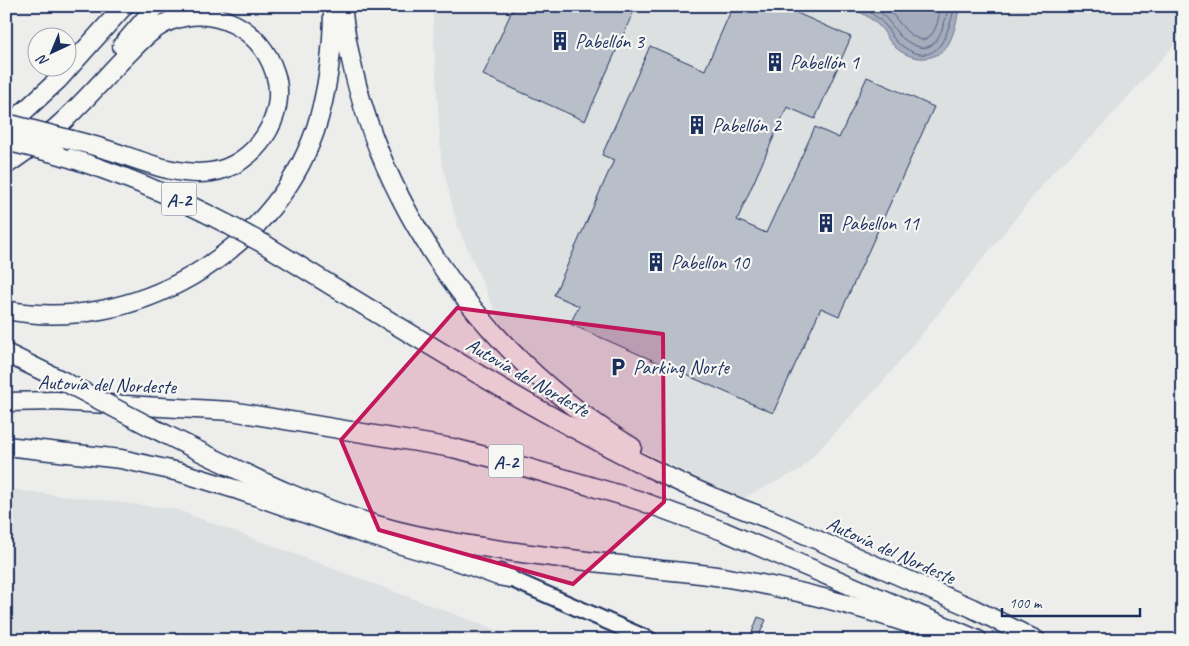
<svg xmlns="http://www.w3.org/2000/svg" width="1189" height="646" viewBox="0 0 1189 646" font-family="Caveat,sans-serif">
  <rect width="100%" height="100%" fill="#edeeec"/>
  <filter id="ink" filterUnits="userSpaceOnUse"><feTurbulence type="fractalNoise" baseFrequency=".02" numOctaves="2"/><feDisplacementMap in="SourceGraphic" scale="10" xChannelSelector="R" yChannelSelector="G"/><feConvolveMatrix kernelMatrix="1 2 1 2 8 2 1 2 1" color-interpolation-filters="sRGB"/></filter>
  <g filter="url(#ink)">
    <!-- built -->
    <g fill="#dde0e1">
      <path d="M432,6H1183V35L1097,132L1054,171L882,383L800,470L739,500L585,421L502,327L457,225L441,159Z"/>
      <path d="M6,489L175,509L523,640H6Z"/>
    </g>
    <!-- water -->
    <path fill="#a5acbc" stroke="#6e7a96" d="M844,6H960C957,18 955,32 949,43C936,65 907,61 892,44C887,39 885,32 881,28C870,17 859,10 844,6Z"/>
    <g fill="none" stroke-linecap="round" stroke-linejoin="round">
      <!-- shore -->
      <g stroke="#526184" stroke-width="1">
        <path d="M861,6C870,12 879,18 886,26C890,31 892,38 897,42C936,74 947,37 955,6"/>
        <path d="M872,6C886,15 890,24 899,35C903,39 908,42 912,44C938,59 944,23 949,6"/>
        <path d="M885,6C897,17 905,36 922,40C937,37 938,18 941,6"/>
      </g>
    </g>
    <!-- building -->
    <g fill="#b9bfc8" stroke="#1b2f5e">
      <path d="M514,6H636L585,121L483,75Z"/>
      <path d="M733,6H789L788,9L851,37L815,119L787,107L737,220L766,233L815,127L839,138L867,77L934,107L839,316L821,308L773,413L570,324L579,306L554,295L614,160L602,155L650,46L705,70Z"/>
      <path d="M758,617L766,620L757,640H749Z"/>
    </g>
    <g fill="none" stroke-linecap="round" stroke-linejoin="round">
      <!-- major casing -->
      <g stroke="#1b2f5e" stroke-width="19">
        <path id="major" d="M501,572L509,578L650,640"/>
      </g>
      <!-- highway casing -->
      <g stroke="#1b2f5e" stroke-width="21">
        <g id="highway">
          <path d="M342,6C363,188 477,353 632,447"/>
          <path d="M122,46L156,6"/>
          <path d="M6,128L58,80L124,6"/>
          <path d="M57,154C116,172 172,195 227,224"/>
          <path d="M6,165C25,152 44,139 60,124C82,104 101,82 121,61C136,46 150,29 170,21C215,4 261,29 275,73C289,117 254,166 211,172C175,177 141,160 108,150C96,146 84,143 72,140"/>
          <path d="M264,244C353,299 442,354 533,406C610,449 689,491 772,520L972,608L1036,640"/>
          <path d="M6,310C134,335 272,253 315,131C328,91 333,49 333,7"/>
          <path d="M6,353L63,381"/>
          <path d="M6,402L55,401L231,411L453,448L497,459L638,500L723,531L978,640"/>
          <path d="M149,426C235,469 322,515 416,535C497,552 580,560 662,570C684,572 706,574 728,578C800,590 870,609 939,634"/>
          <path d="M6,446L121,459L179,472L238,490L358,532L463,563L498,576L509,578"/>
        </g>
      </g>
      <!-- major -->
      <use href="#major" stroke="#f6f6f2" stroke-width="15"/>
      <!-- highway -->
      <use href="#highway" stroke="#f6f6f2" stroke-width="18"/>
      <!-- highway-bridge casing -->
      <g stroke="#1b2f5e" stroke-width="21" stroke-linecap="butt">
        <g id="highway-bridge">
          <path d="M6,123L72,140"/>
          <path d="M14,143L57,154"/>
          <path d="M227,224L264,244"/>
          <path d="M63,381L149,426"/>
        </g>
      </g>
      <!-- highway-bridge -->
      <use href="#highway-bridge" stroke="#f6f6f2" stroke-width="18"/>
    </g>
  </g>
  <!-- marked area -->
  <path fill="#c2185b" fill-opacity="0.2" stroke="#c2185b" stroke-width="4" stroke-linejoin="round" d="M457,308L663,334L664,502L573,584L379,530L341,440Z"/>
  <!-- icons -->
  <defs>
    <g id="building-bare" transform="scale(1.5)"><path d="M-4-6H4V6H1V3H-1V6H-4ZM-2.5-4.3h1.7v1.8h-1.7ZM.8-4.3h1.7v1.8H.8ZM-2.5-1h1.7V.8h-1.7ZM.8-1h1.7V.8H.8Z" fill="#1b2f5e" stroke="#f6f6f2" stroke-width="2.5" paint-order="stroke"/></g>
    <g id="parking-bare" transform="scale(1.5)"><path d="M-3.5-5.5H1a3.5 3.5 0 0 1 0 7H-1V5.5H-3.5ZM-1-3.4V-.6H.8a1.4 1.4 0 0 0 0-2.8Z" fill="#1b2f5e" stroke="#f6f6f2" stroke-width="2.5" paint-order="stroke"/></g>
  </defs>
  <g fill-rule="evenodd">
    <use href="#building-bare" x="560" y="41"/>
    <use href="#building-bare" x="775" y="62"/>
    <use href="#building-bare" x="697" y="125"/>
    <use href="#building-bare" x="826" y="223"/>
    <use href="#building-bare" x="656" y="262"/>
    <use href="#parking-bare" x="618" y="367"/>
  </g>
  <g text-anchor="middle" stroke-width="4.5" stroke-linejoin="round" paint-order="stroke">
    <!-- shield labels -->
    <g fill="#f6f6f2" stroke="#5d6b8a" stroke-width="1">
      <rect x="161.5" y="182.5" width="35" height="33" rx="4"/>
      <rect x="488.5" y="444.5" width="35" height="33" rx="4"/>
    </g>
    <g font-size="19" font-weight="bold" fill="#1b2f5e">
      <text x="179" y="206">A-2</text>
      <text x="506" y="468">A-2</text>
    </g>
    <!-- poi labels -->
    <g font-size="20" fill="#1b2f5e" stroke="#f6f6f2" text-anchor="start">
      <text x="575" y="48">Pabellón 3</text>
      <text x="790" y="69">Pabellón 1</text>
      <text x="712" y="132">Pabellón 2</text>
      <text x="841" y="230">Pabellon 11</text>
      <text x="671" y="269">Pabellon 10</text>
      <text x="633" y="374">Parking Norte</text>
    </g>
    <!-- street labels -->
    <g font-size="20" fill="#1b2f5e" stroke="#f6f6f2">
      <text transform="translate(528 377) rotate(30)" y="7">Autovía del Nordeste</text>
      <text transform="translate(107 384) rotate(2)" y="7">Autovía del Nordeste</text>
      <text transform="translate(891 550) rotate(24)" y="7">Autovía del Nordeste</text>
    </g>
  </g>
  <!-- margin -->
  <rect width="1189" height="646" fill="none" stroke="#f6f6f2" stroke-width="25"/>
  <rect x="12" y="12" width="1164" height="621" fill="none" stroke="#1b2f5e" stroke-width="2" filter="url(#ink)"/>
  <!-- north arrow -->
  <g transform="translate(52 52) rotate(224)"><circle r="24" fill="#f6f6f2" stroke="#9ea6b7"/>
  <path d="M0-4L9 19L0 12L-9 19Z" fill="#1b2f5e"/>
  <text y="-8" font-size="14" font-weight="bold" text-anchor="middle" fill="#1b2f5e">N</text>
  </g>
  <!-- scale -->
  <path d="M1002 608v8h138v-8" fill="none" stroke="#1b2f5e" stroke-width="2.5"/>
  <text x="1009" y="608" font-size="15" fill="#1b2f5e" stroke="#f6f6f2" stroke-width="4" paint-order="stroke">100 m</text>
</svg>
